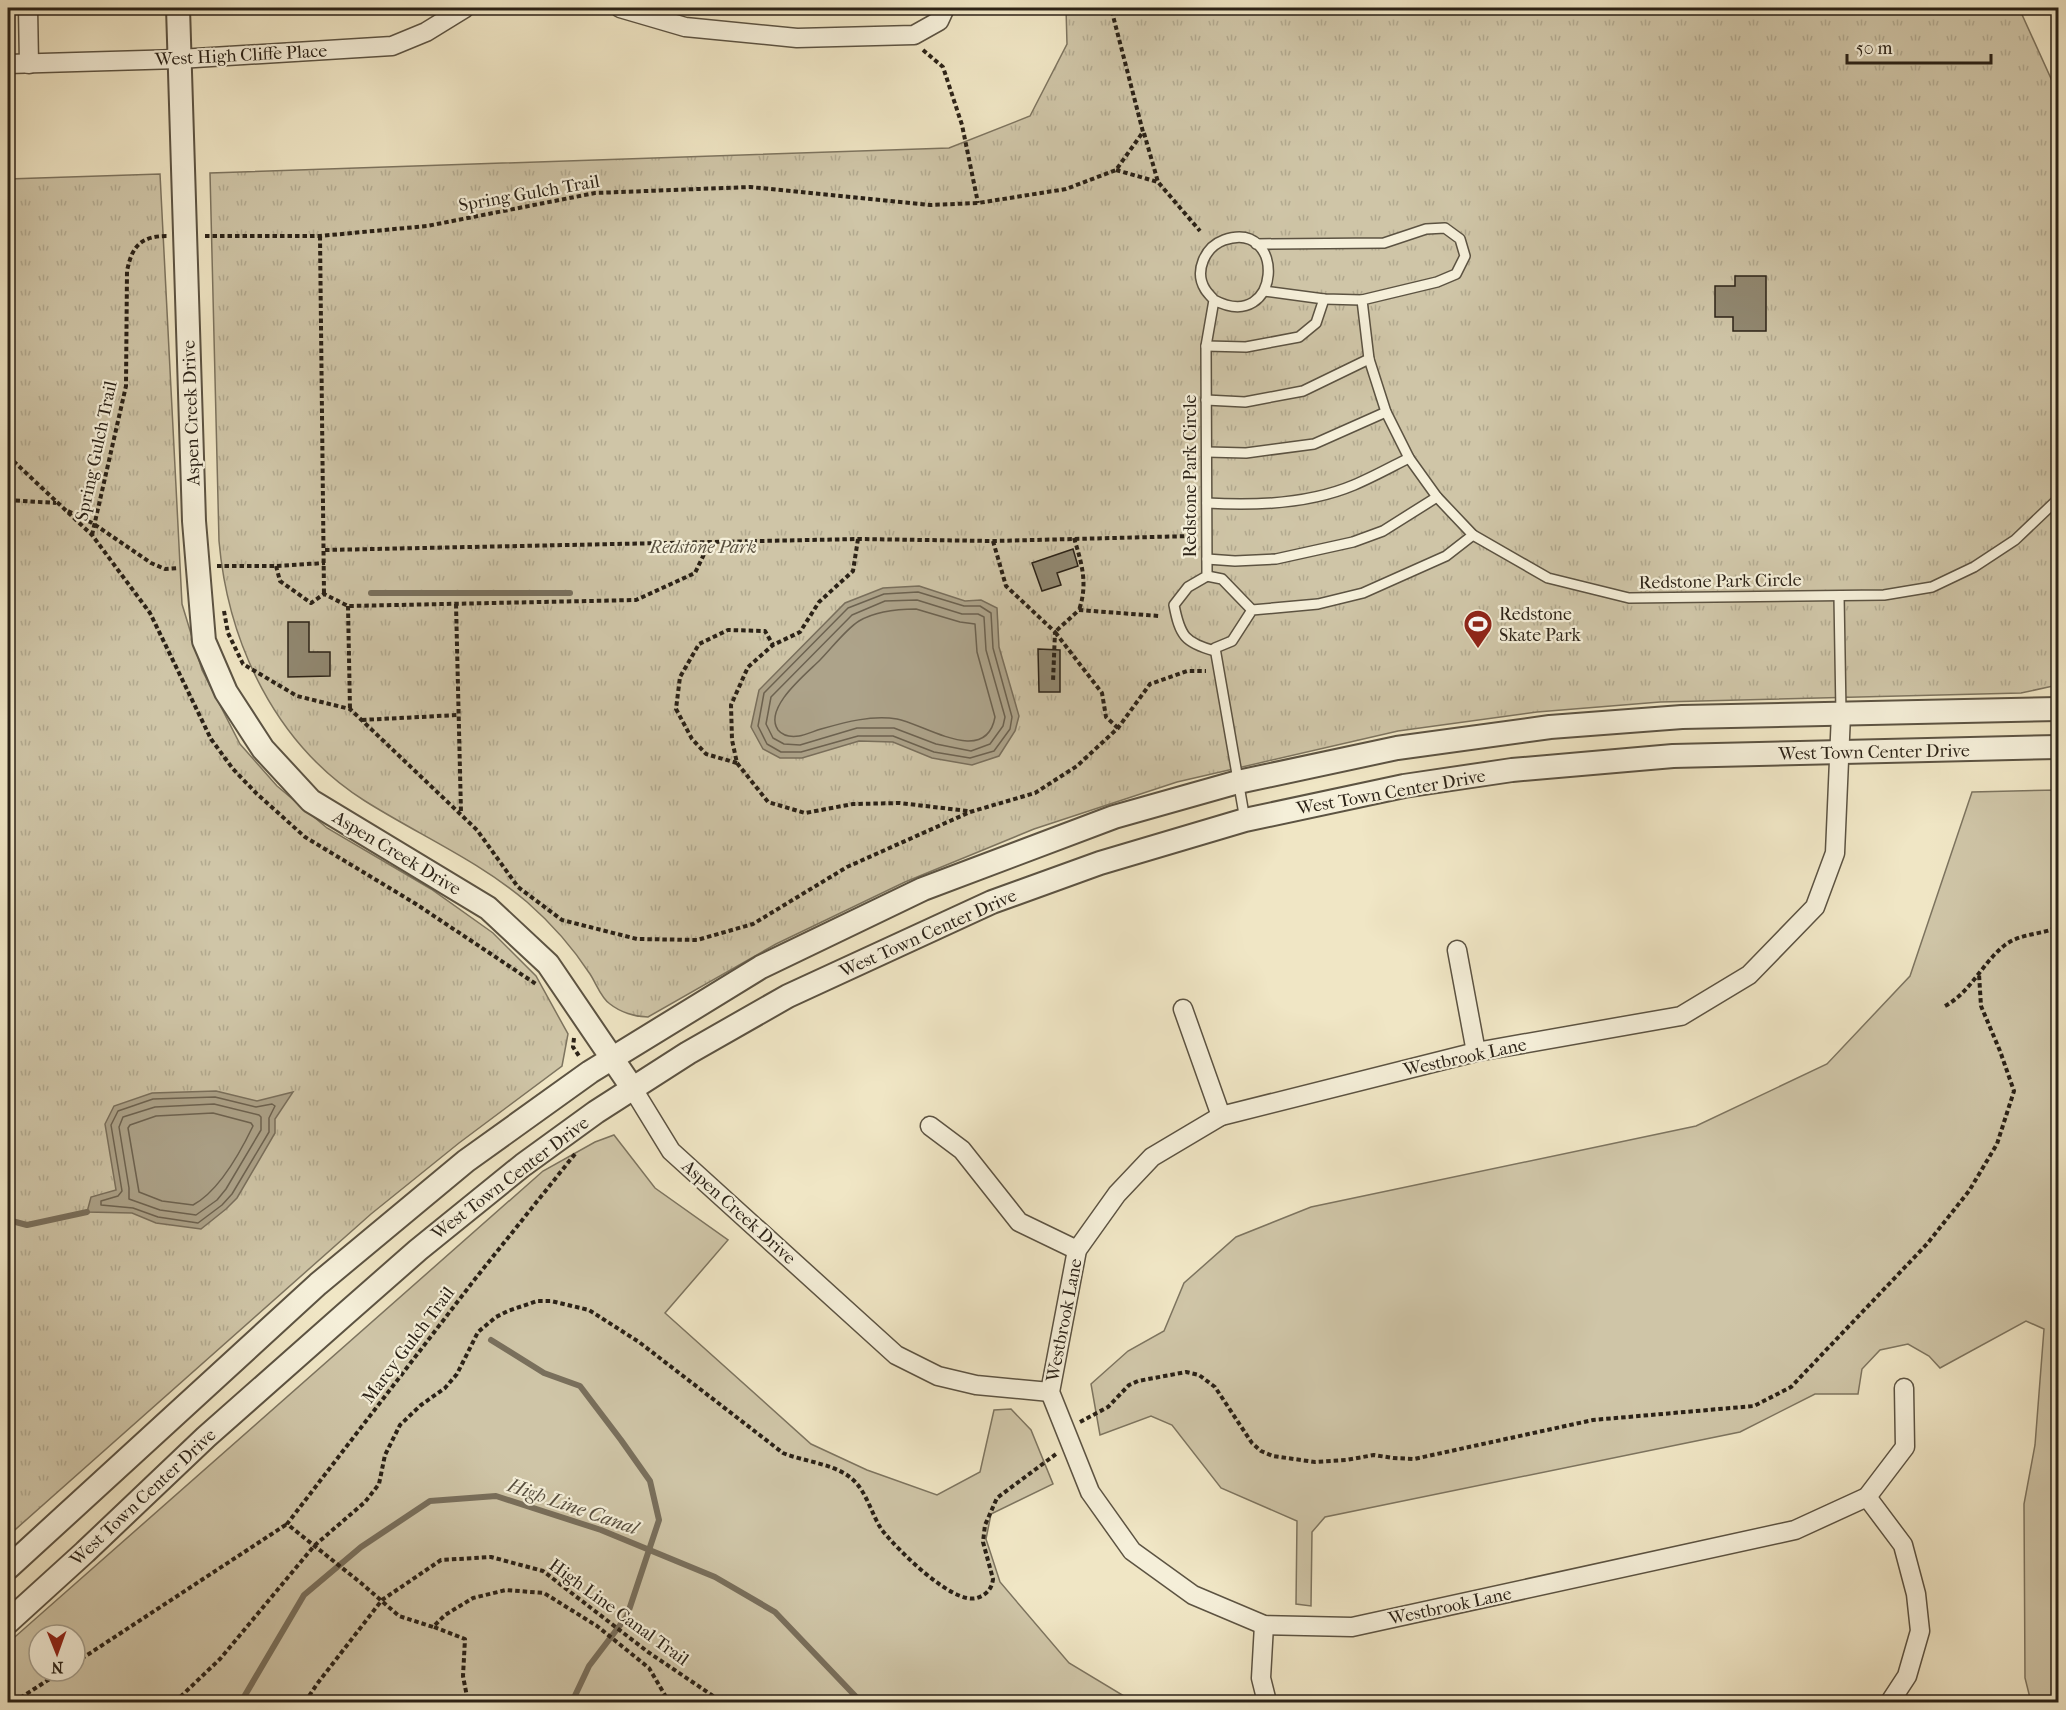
<svg xmlns="http://www.w3.org/2000/svg" width="2066" height="1710" viewBox="0 0 2066 1710" font-family="'IM FELL French Canon',serif">
  <defs>
    <pattern id="park-tufts" width="24" height="20" patternUnits="userSpaceOnUse" patternTransform="scale(1.5)"><rect width="24" height="20" fill="#cfc5a7"/><path d="M3 7l-1-3M5 7V3M7 7l1-3M15 17l-1-3M17 17v-4M19 17l1-3" fill="none" stroke="#b2a98f"/></pattern>
  </defs>
  <rect width="100%" height="100%" fill="#f0e6c5"/>
  <filter id="stains"><feTurbulence type="fractalNoise" baseFrequency=".00333" numOctaves="4"/><feColorMatrix values="0 0 0 0 .2 0 0 0 0 .09 0 0 0 0 .02 0 0 0 .5 -.17"/></filter>
  <radialGradient id="worn" r=".72"><stop offset=".6" stop-color="#630" stop-opacity="0"/><stop offset="1" stop-color="#630" stop-opacity=".3"/></radialGradient>
  <!-- green -->
  <g fill="#cfc5a7" stroke="#7d745f" stroke-width="1.5" fill-rule="evenodd">
    <path d="M2058,790V1702H2031L2025,1678L2024,1504L2035,1445L2044,1329L2026,1321L1940,1368L1929,1356L1908,1344L1880,1350L1862,1369L1858,1394H1815L1740,1432L1325,1517L1312,1532L1311,1606L1296,1604L1297,1521L1221,1488L1172,1425L1151,1416L1100,1435L1091,1384L1128,1351L1164,1331L1184,1283L1236,1237L1311,1207L1696,1126L1827,1064L1910,976L1972,792Z"/>
    <path d="M614,1135L655,1188L728,1240L665,1313L811,1444L867,1470L937,1495L980,1472L994,1410L1011,1409L1031,1430L1053,1484L991,1514L986,1539L1000,1582L1069,1663L1134,1702H8V1643L543,1171L595,1142ZM39,1635H75V1671H39Z"/>
  </g>
  <!-- park -->
  <g fill="url(#park-tufts)" stroke="#7d745f" stroke-width="1.5">
    <path d="M1066,8H2019L2058,94V685L2021,693L1660,702L1537,712L1398,731L1177,782L1034,829L905,882L776,944L648,1017C635,1017 620,1012 610,1004C601,998 596,983 590,974C573,948 551,923 527,902C479,861 419,835 365,801C276,745 228,644 219,541L210,173L949,148L1030,116L1067,44Z"/>
    <path d="M160,174L182,604L202,670L240,744L277,786L327,828L431,889L493,933L536,976L568,1034L562,1066L459,1143L371,1214L8,1536V179Z"/>
  </g>
  <!-- water -->
  <g fill="#ada38a" stroke="#796f5c" stroke-width="1.5">
    <path d="M919,586L965,601L981,600L997,608L999,647L1019,716L1015,731L999,756L972,765L932,758L893,742L859,741L802,758H780L763,749L751,727L759,690L845,603L883,588Z"/>
    <path d="M216,1091L257,1101L293,1092L275,1119V1133L237,1198L226,1209L201,1229L156,1223L132,1213L87,1212L91,1197L116,1190L105,1124L114,1106L152,1093Z"/>
  </g>
  <g fill="none" stroke-linecap="round" stroke-linejoin="round">
    <!-- shore -->
    <g stroke="#6c6250" stroke-width="1.5">
      <path d="M918,592L964,606H980L991,613L993,648L1012,717L1010,729L994,751L970,758L934,752L893,736H858L801,752H781L767,744L758,726L764,693L848,608L884,594Z"/>
      <path d="M917,600L962,614H978L984,617L986,650L1005,717L1003,726L990,744L971,751L936,744L894,728H857L800,745L784,744L773,738L766,724L771,697L852,615L885,601Z"/>
      <path d="M916,609L960,622L975,624L977,652L995,717C986,767 924,724 897,719C871,715 846,722 821,729C814,731 806,735 799,736C792,737 783,736 778,730C763,708 806,674 820,660C831,649 846,629 859,621C876,611 896,609 916,609Z"/>
      <path d="M215,1097L256,1107L272,1104L275,1106L269,1118V1132L232,1194L222,1205L198,1223L158,1217L133,1208L101,1205V1201L118,1196L122,1191L111,1125L118,1111L153,1099Z"/>
      <path d="M214,1104L259,1115L261,1117V1130L226,1189L217,1200L196,1215L160,1210L129,1199V1188L119,1127L123,1117L155,1107Z"/>
      <path d="M213,1113L251,1123L253,1126C240,1153 219,1191 193,1205L162,1201L139,1192L128,1128L130,1125L156,1116Z"/>
    </g>
    <!-- stream -->
    <g stroke="#796f5c" stroke-width="6">
      <path d="M371,593H570"/>
      <path d="M8,1220L27,1225L87,1212"/>
      <path d="M491,1340L544,1373L580,1386L621,1440L650,1481L659,1520L627,1616L589,1666L572,1702"/>
      <path d="M241,1702L304,1595L361,1547L430,1501L496,1496L601,1530L715,1577L775,1612L861,1702"/>
    </g>
  </g>
  <!-- building -->
  <g fill="#918871" stroke="#2b2217" stroke-width="1.5">
    <path d="M1735,276H1766V331H1733V317H1715V286H1735Z"/>
    <path d="M1073,549L1078,566L1057,573L1061,585L1042,591L1032,563Z"/>
    <path d="M288,622H309V652H330V676L288,677Z"/>
    <path d="M1038,649L1060,650V692H1039Z"/>
  </g>
  <g fill="none" stroke-linecap="round" stroke-linejoin="round">
    <!-- service casing -->
    <g stroke="#5c5342" stroke-width="12">
      <g id="service">
        <path d="M1256,244L1384,243L1426,229L1445,228L1460,239L1465,256L1456,274L1437,282L1362,300L1369,359L1386,412L1409,458L1437,497L1473,535L1548,578L1629,598L1884,595L1932,587L1974,567L2015,540L2058,499"/>
        <path d="M1264,291L1324,299L1362,300"/>
        <path d="M1214,300C1282,335 1287,218 1224,240C1205,247 1194,271 1205,289C1207,293 1211,296 1214,300L1206,346L1207,576L1188,587L1174,605C1180,636 1185,643 1215,651"/>
        <path d="M1206,346L1246,347L1299,337L1316,323L1324,299"/>
        <path d="M1206,400L1245,402L1303,391L1369,359"/>
        <path d="M1207,452L1246,453L1314,444L1386,412"/>
        <path d="M1207,503C1255,506 1309,504 1354,485C1373,477 1391,467 1409,458"/>
        <path d="M1207,559L1235,561L1276,559L1353,542L1383,531L1437,497"/>
        <path d="M1207,576L1222,579L1252,610"/>
        <path d="M1839,596L1841,713"/>
        <path d="M1245,820L1215,648L1232,641L1252,610L1318,604L1363,593L1446,556L1473,535"/>
      </g>
    </g>
    <!-- minor casing -->
    <g stroke="#5c5342" stroke-width="21">
      <g id="minor">
        <path d="M28,8L29,64"/>
        <path d="M620,8L685,27L797,38L914,35L939,21L945,8"/>
        <path d="M8,64L179,59L392,46L426,32L465,8"/>
        <path d="M1841,714L1835,853L1815,907L1749,975L1681,1016L1476,1052L1221,1116L1152,1157L1117,1194L1077,1250L1050,1392L1090,1492L1132,1551L1193,1595L1264,1625L1352,1627L1795,1530L1867,1497L1905,1447L1904,1388"/>
        <path d="M1457,950L1476,1052"/>
        <path d="M1183,1009L1221,1116"/>
        <path d="M633,1089L671,1151L896,1355L938,1376L976,1385L1050,1392"/>
        <path d="M930,1126L962,1150L1019,1222L1077,1250"/>
        <path d="M1867,1497L1903,1545L1916,1594L1920,1631L1907,1676L1890,1702"/>
        <path d="M1264,1625L1261,1678L1267,1702"/>
      </g>
    </g>
    <!-- tertiary casing -->
    <g stroke="#5c5342" stroke-width="26">
      <g id="tertiary">
        <path d="M178,8L194,521L204,641L226,692L263,749L311,801L488,908L548,964L633,1089"/>
        <path d="M8,1568L318,1284L466,1161L590,1072L761,967L923,889L1114,817L1238,782L1397,748L1550,727L1682,717L2058,709"/>
        <path d="M8,1622L85,1552L206,1437L344,1315L418,1250L523,1165L596,1112L688,1053L788,996L992,902L1100,863L1245,820L1404,786L1512,770L1673,756L2058,747"/>
      </g>
    </g>
    <!-- path -->
    <g stroke="#2b2217" stroke-width="4" stroke-dasharray="4.5 3" stroke-linecap="butt">
      <path d="M923,50L943,67L962,125L978,203"/>
      <path d="M1144,133L1158,182"/>
      <path d="M1116,170L1158,182L1200,231"/>
      <path d="M205,236H320L427,226L595,193L750,187L930,205L978,203L1066,189L1116,170L1143,132L1111,8"/>
      <path d="M320,236L324,594"/>
      <path d="M8,456L92,535L150,613L211,739L233,769L257,794L305,837L416,904L536,984"/>
      <path d="M8,500L56,503"/>
      <path d="M68,511L94,524L151,563L165,569L179,568"/>
      <path d="M92,535L126,386L127,271C132,246 141,236 167,236"/>
      <path d="M1074,538C1082,564 1088,584 1079,610"/>
      <path d="M858,539L853,571L819,602L800,632L773,645L748,667L731,705L732,740L737,763L768,802L805,813L853,804L900,803L968,811"/>
      <path d="M993,541L1006,586L1055,632L1053,682"/>
      <path d="M325,550L858,539L993,541L1192,536"/>
      <path d="M217,566H276L325,563"/>
      <path d="M276,566L280,581L311,603L324,594L348,606L636,600L695,573L710,542"/>
      <path d="M456,604L461,813"/>
      <path d="M348,606L350,709"/>
      <path d="M224,611L228,633L243,664L297,696L350,709L477,830L518,887L562,920L637,939L697,940L753,924L847,867L970,812L1035,793L1077,766L1118,728L1150,684L1187,671H1206"/>
      <path d="M362,720L458,715"/>
      <path d="M1118,728L1106,717L1102,693L1055,632L1079,610L1159,616"/>
      <path d="M737,763L706,754L692,739L676,709L680,677L699,644L728,630L765,631L773,645"/>
      <path d="M1945,1006C1971,992 1982,963 2005,945C2021,933 2041,935 2058,927"/>
      <path d="M574,1038L573,1047L579,1056"/>
      <path d="M575,1154L475,1279L287,1524L361,1583L399,1616L433,1627L445,1615L473,1598L506,1590L544,1593L597,1626L649,1668L669,1702"/>
      <path d="M1080,1422L1108,1407L1129,1385L1138,1381L1186,1372L1199,1375L1215,1387L1252,1443L1261,1451L1273,1456L1315,1462L1346,1460L1374,1455L1393,1458L1414,1459L1593,1420L1754,1406L1791,1387L1927,1244L1969,1191L1997,1144L2014,1091L2000,1051L1981,1006L1979,974"/>
      <path d="M434,1627L465,1639L463,1676L468,1702"/>
      <path d="M75,1663L287,1524"/>
      <path d="M14,1702L62,1671"/>
      <path d="M175,1702L220,1659L314,1546L365,1502L379,1484L385,1455L400,1425L421,1405L445,1388L457,1374L478,1332L496,1317L508,1311L537,1301H551L589,1310L639,1342L783,1453C805,1462 832,1463 851,1478C867,1491 871,1514 882,1530C897,1549 952,1605 977,1598C986,1595 992,1589 993,1579L983,1542L985,1525L997,1498L1056,1454"/>
      <path d="M305,1702L317,1684L382,1600L441,1560L491,1557L543,1571L648,1652L722,1702"/>
    </g>
    <!-- service -->
    <use href="#service" stroke="#f5efd9" stroke-width="9"/>
    <!-- minor -->
    <use href="#minor" stroke="#f5efd9" stroke-width="18"/>
    <!-- tertiary -->
    <use href="#tertiary" stroke="#f5efd9" stroke-width="22"/>
  </g>
  <!-- icons -->
  <defs>
    <g id="stadium-pin" transform="scale(1.5)"><path d="M0 17L-7.5 6A9.5 9.5 0 1 1 7.5 6Z" fill="#8f2418" stroke="#f5efd9"/><path d="M0-5a6.5 5 0 1 0 0 10a6.5 5 0 1 0 0-10ZM-3.5-1.8h7v3.6h-7Z" fill="#fff"/></g>
  </defs>
  <g fill-rule="evenodd">
    <use href="#stadium-pin" x="1478" y="624"/>
  </g>
  <g text-anchor="middle" stroke-width="4.5" stroke-linejoin="round" paint-order="stroke">
    <!-- street labels -->
    <g font-size="18" fill="#2b2217" stroke="#f5efd9">
      <text transform="translate(241 55) rotate(-3)" y="6">West High Cliffe Place</text>
      <text transform="translate(529 193) rotate(-10)" y="6">Spring Gulch Trail</text>
      <text transform="translate(191 413) rotate(-92)" y="6">Aspen Creek Drive</text>
      <text transform="translate(96 451) rotate(-78)" y="6">Spring Gulch Trail</text>
      <text transform="translate(1190 476) rotate(-90)" y="6">Redstone Park Circle</text>
      <text transform="translate(1720 581) rotate(-1)" y="6">Redstone Park Circle</text>
      <text transform="translate(1874 752) rotate(-1)" y="6">West Town Center Drive</text>
      <text transform="translate(1391 792) rotate(-10)" y="6">West Town Center Drive</text>
      <text transform="translate(397 853) rotate(31)" y="6">Aspen Creek Drive</text>
      <text transform="translate(928 933) rotate(-24)" y="6">West Town Center Drive</text>
      <text transform="translate(1465 1057) rotate(-12)" y="6">Westbrook Lane</text>
      <text transform="translate(510 1178) rotate(-37)" y="6">West Town Center Drive</text>
      <text transform="translate(739 1212) rotate(42)" y="6">Aspen Creek Drive</text>
      <text transform="translate(1064 1320) rotate(-79)" y="6">Westbrook Lane</text>
      <text transform="translate(408 1345) rotate(-53)" y="6">Marcy Gulch Trail</text>
      <text transform="translate(143 1497) rotate(-43)" y="6">West Town Center Drive</text>
      <text transform="translate(1450 1606) rotate(-12)" y="6">Westbrook Lane</text>
      <text transform="translate(619 1612) rotate(36)" y="6">High Line Canal Trail</text>
    </g>
    <!-- park labels -->
    <g font-size="18" font-style="italic" fill="#5c5342" stroke="#f5efd9">
      <text x="703" y="553">Redstone Park</text>
    </g>
    <!-- poi labels -->
    <g font-size="18" fill="#2b2217" stroke="#f5efd9" text-anchor="start">
      <text x="1499" y="620">Redstone<tspan x="1499" dy="21">Skate Park</tspan></text>
    </g>
    <!-- water labels -->
    <g font-size="20" font-style="italic" fill="#584f3f" stroke="#f5efd9">
      <text transform="translate(573 1506) rotate(19)" y="7">High Line Canal</text>
    </g>
  </g>
  <!-- margin -->
  <rect width="2066" height="1710" fill="none" stroke="#f0e6c5" stroke-width="30"/>
  <rect x="9" y="9" width="2048" height="1692" fill="none" stroke="#2b2217" stroke-width="3"/>
  <rect x="15" y="15" width="2036" height="1680" fill="none" stroke="#2b2217" stroke-width="1.5"/>
  <!-- north arrow -->
  <g transform="translate(57 1653) rotate(179)"><circle r="28" fill="#f5efd9" stroke="#a49d8b" stroke-width="1.5"/>
  <path d="M0-4.5L10 22L0 15L-10 22Z" fill="#8f2418"/>
  <text y="-9" font-size="16" font-weight="bold" text-anchor="middle" fill="#2b2217">N</text>
  </g>
  <!-- scale -->
  <path d="M1847 54v9h144v-9" fill="none" stroke="#2b2217" stroke-width="3"/>
  <text x="1856" y="54" font-size="18" fill="#2b2217" stroke="#f5efd9" stroke-width="4.5" paint-order="stroke">50 m</text>
  <rect width="100%" height="100%" filter="url(#stains)"/>
  <rect width="100%" height="100%" fill="url(#worn)"/>
</svg>
